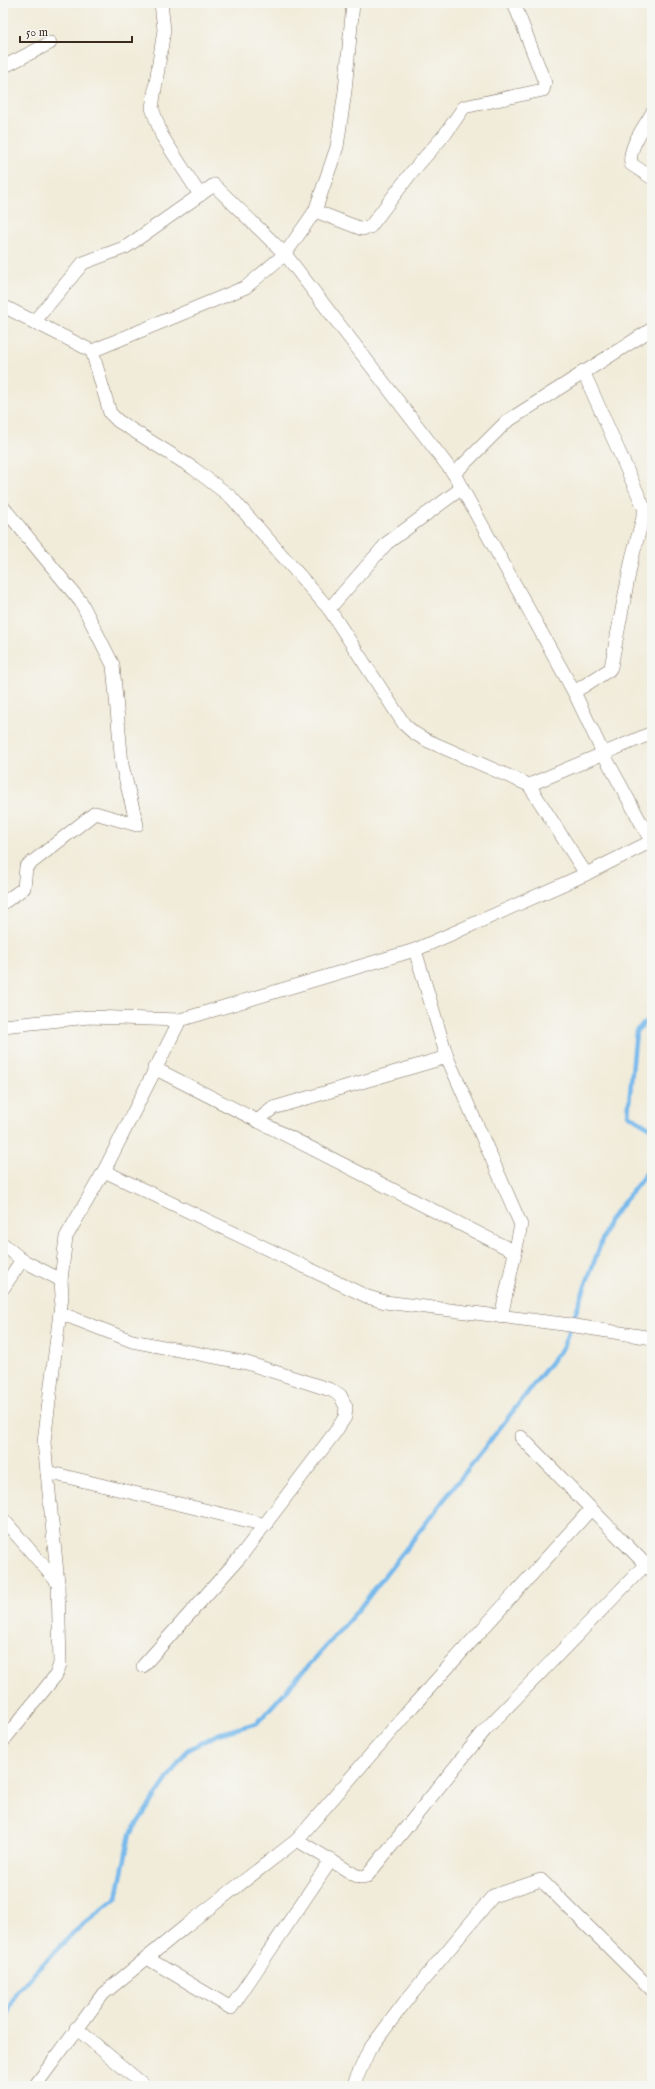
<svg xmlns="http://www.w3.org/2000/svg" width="655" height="2089" viewBox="0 0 655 2089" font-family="'IM FELL English',serif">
  <rect width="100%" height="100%" fill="#f6f6f2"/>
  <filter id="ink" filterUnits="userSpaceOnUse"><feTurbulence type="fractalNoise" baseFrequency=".025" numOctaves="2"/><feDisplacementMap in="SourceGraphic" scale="8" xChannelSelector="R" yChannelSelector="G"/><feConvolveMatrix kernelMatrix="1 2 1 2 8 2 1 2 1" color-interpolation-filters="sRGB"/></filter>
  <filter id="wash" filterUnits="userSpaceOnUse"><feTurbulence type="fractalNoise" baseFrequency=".012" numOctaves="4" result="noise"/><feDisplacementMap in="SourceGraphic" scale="16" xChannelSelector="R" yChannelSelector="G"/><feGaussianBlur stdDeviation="0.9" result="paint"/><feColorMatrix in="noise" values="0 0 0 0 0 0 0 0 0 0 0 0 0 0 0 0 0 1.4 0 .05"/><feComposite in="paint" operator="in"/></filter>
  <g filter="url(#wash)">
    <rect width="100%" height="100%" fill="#f1ecda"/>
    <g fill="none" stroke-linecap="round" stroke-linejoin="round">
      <!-- stream -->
      <g stroke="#76b9ec" stroke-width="4.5">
        <path d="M652,1016L636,1031L628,1114L652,1129"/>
        <path d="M3,2026L16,1992L73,1933L117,1897L130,1834L187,1750L218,1734L257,1723L359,1609L563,1347L609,1221L652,1166"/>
      </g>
    </g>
  </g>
  <g filter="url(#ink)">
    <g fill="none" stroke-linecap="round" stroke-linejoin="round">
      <!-- minor casing -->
      <g stroke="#7b6e60" stroke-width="14">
        <g id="minor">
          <path d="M161,3L164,30L152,108L162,136L200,195"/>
          <path d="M3,67L50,43"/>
          <path d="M652,113C644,128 628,147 631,164L652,178"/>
          <path d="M315,211L362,229L370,227L411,173L446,133L464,107L543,90L545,83L514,3"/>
          <path d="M3,306L92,351L246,287L285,254L315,211L337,147L345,91L353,3"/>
          <path d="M33,323L83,263L126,247L214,185L285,254L454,474L574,692L603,753L651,841"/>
          <path d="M92,351L110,413L118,421L193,468L231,497L329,609L404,724L414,733L426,740L529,785L586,874"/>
          <path d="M454,474L506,422L652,329"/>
          <path d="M3,507L81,602L113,665L122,765L137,825L95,813L26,867L24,888L3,903"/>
          <path d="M329,609L387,543L462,488"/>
          <path d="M574,692L609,670L611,667L632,558L645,510L583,371"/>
          <path d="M529,785L652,733"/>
          <path d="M415,950L447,1057L521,1225L501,1317"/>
          <path d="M3,1026L89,1017L180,1020L415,950L586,874L652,841"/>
          <path d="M154,1068L515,1252"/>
          <path d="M257,1121L273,1108L447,1057"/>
          <path d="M104,1171L368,1297L385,1302L563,1324L652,1338"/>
          <path d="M3,1244L22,1260L61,1280L62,1296L44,1442L58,1583L60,1664L56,1675L3,1741"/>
          <path d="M61,1280L66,1237L104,1171L180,1020"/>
          <path d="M3,1288L22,1260"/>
          <path d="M60,1313L132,1341L247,1363L331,1390L340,1395L346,1407L345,1417L336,1431L240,1557L143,1666"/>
          <path d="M521,1437L652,1571"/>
          <path d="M47,1472L266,1525"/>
          <path d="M3,1519L58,1583"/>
          <path d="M297,1840L355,1875L360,1877L367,1876L485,1730L646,1564"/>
          <path d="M147,1958L231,2008L331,1860"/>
          <path d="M76,2028L145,2086"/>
          <path d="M35,2086L103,1994L187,1925L297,1840L412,1707L591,1509"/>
          <path d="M353,2086L369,2050L405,2002L493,1896L541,1880L652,1990"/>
        </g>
      </g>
      <!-- minor -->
      <use href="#minor" stroke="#fff" stroke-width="13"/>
    </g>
  </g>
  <!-- margin -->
  <rect width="655" height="2089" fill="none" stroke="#f6f6f2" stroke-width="16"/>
  <!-- scale -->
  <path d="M20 36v6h112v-6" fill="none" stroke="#3b2a1e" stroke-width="2"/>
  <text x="26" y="36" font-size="12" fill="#3b2a1e" stroke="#f6f6f2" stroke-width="3" paint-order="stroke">50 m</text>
</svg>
